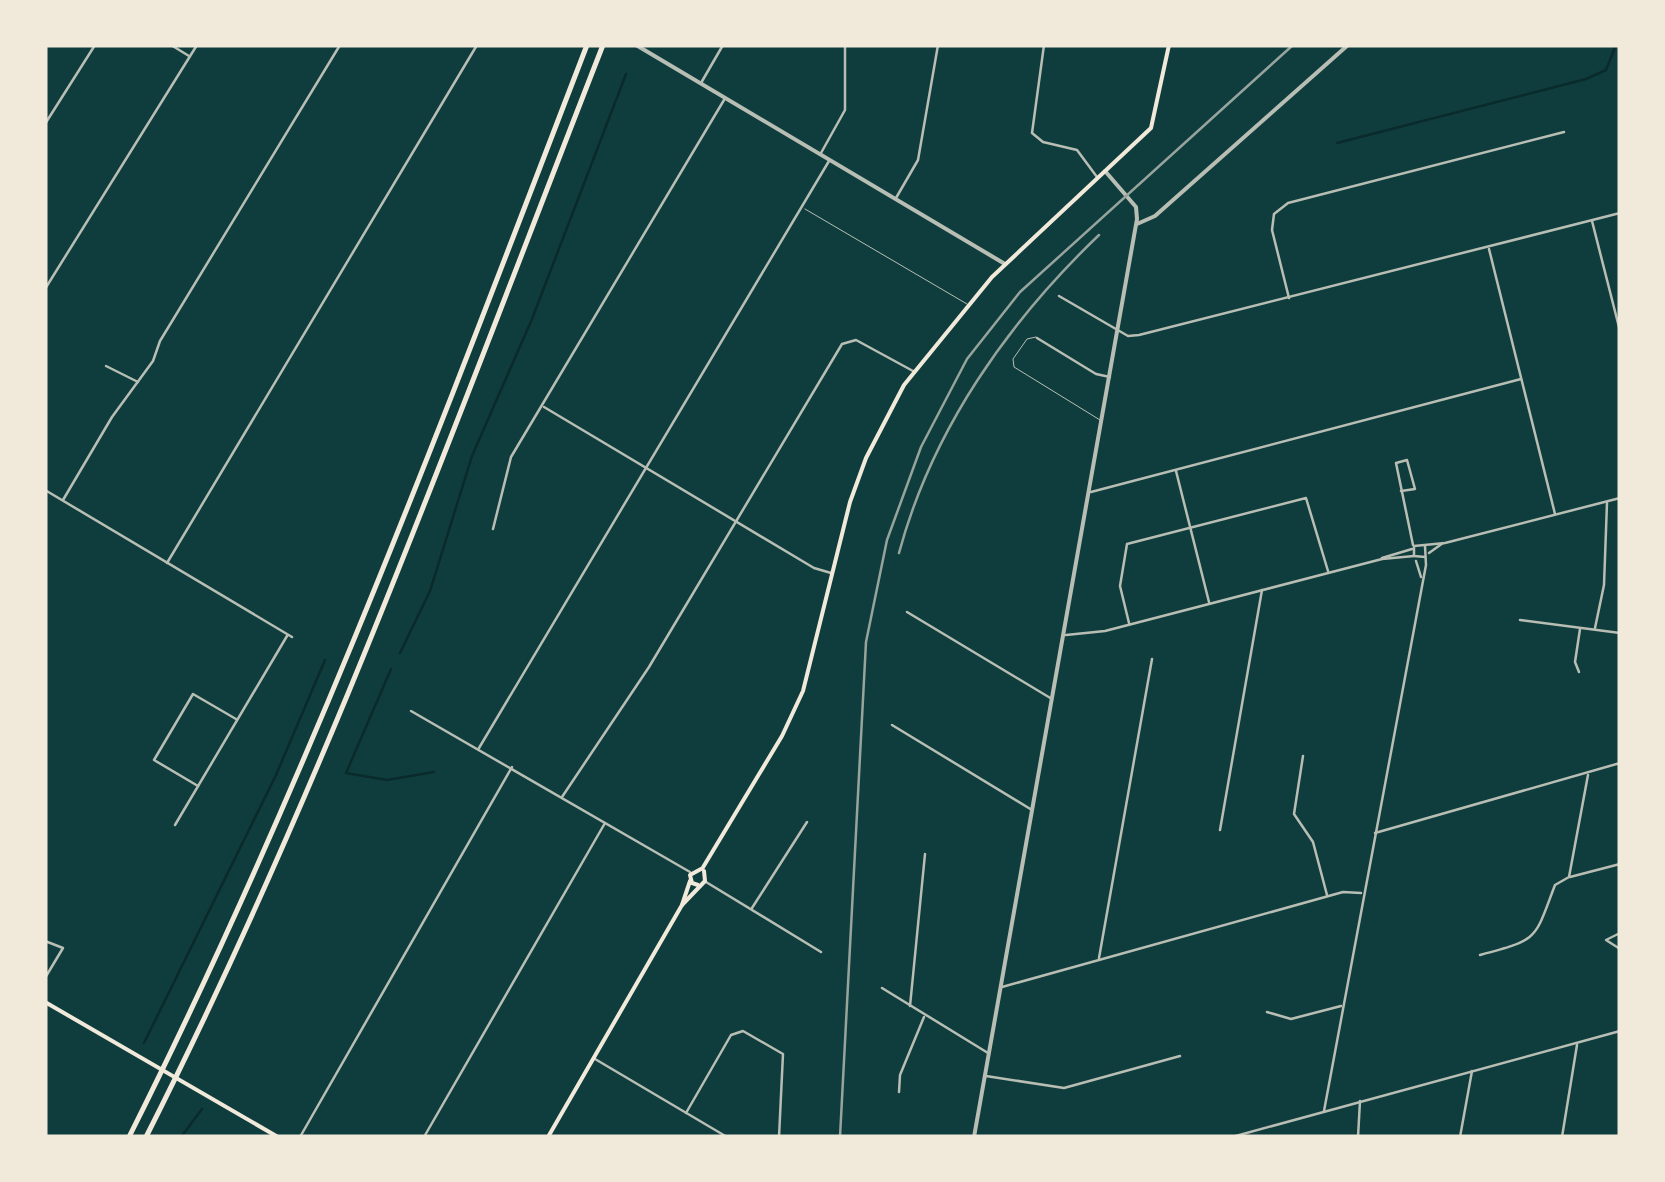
<svg xmlns="http://www.w3.org/2000/svg" width="1665" height="1182" viewBox="0 0 1665 1182" font-family="'Archivo Narrow',sans-serif">
  <rect width="100%" height="100%" fill="#0f3d3e"/>
  <g fill="none" stroke-linecap="round" stroke-linejoin="round">
    <!-- stream -->
    <g stroke="#0a2a2b" stroke-width="2.5">
      <path d="M1337,143L1586,79L1606,70L1616,45"/>
      <path d="M400,653L430,591L472,456L532,319L626,74"/>
      <path d="M391,669L346,773L387,780L434,772"/>
      <path d="M144,1043L276,775L325,660"/>
      <path d="M181,1137L202,1109"/>
    </g>
    <!-- service -->
    <g stroke="#b8beb3" stroke-width="1">
      <path d="M805,209L967,304"/>
      <path d="M1036,337L1027,339L1013,359L1014,367L1100,420"/>
    </g>
    <!-- minor -->
    <g stroke="#b8beb3" stroke-width="2.5">
      <path d="M171,45L189,56"/>
      <path d="M1044,45L1032,133L1043,142L1077,150L1097,177"/>
      <path d="M701,83L723,45"/>
      <path d="M45,124L95,45"/>
      <path d="M821,153L845,110V45"/>
      <path d="M896,198L918,160L938,45"/>
      <path d="M1592,221L1620,331"/>
      <path d="M1489,249L1555,514"/>
      <path d="M45,289L197,45"/>
      <path d="M1059,296L1128,336L1139,335L1620,213"/>
      <path d="M1289,298L1272,230L1274,214L1288,203L1564,132"/>
      <path d="M1037,338L1096,374L1110,377"/>
      <path d="M106,366L138,382"/>
      <path d="M544,407L814,568L831,573"/>
      <path d="M1176,471L1209,602"/>
      <path d="M45,490L292,637"/>
      <path d="M1401,491L1415,489L1407,460L1396,463L1413,545"/>
      <path d="M1091,492L1521,379"/>
      <path d="M63,500L112,417L153,361L160,341L340,45"/>
      <path d="M493,529L511,457L724,100"/>
      <path d="M1429,553L1443,543"/>
      <path d="M1425,557L1414,556V546L1445,543L1620,498"/>
      <path d="M1382,558L1412,549"/>
      <path d="M1416,561L1421,577"/>
      <path d="M167,563L477,45"/>
      <path d="M907,612L1052,699"/>
      <path d="M1520,620L1620,633"/>
      <path d="M1129,623L1120,586L1127,544L1306,498L1328,571"/>
      <path d="M1595,628L1604,585L1607,503"/>
      <path d="M1066,635L1105,631L1382,559L1414,556"/>
      <path d="M1579,672L1575,662L1580,629"/>
      <path d="M411,711L690,872"/>
      <path d="M892,725L1032,810"/>
      <path d="M479,748L829,161"/>
      <path d="M1303,756L1294,814L1313,842L1327,895"/>
      <path d="M198,786L154,760L193,694L236,719"/>
      <path d="M562,797L649,667L842,344L856,340L913,371"/>
      <path d="M175,825L287,636"/>
      <path d="M1220,830L1262,590"/>
      <path d="M1375,833L1620,763"/>
      <path d="M1570,877L1620,864"/>
      <path d="M706,882L821,952"/>
      <path d="M752,908L807,822"/>
      <path d="M1620,933L1606,940L1620,949"/>
      <path d="M45,941L63,948L45,978"/>
      <path d="M1480,955C1540,939 1534,940 1555,885L1569,877L1588,775"/>
      <path d="M1099,958L1152,659"/>
      <path d="M1002,987L1343,892L1361,893"/>
      <path d="M882,988L988,1053"/>
      <path d="M910,1006L925,854"/>
      <path d="M1267,1012L1291,1019L1341,1006"/>
      <path d="M595,1059L727,1137"/>
      <path d="M986,1076L1064,1088L1180,1056"/>
      <path d="M899,1092L900,1075L924,1017"/>
      <path d="M1324,1111L1426,565L1425,546"/>
      <path d="M686,1113L731,1035L743,1031L783,1054L779,1137"/>
      <path d="M300,1137L512,767"/>
      <path d="M424,1137L605,823"/>
      <path d="M1232,1137L1620,1031"/>
      <path d="M1358,1137L1360,1101"/>
      <path d="M1460,1137L1472,1071"/>
      <path d="M1562,1137L1577,1045"/>
    </g>
    <!-- tertiary -->
    <g stroke="#b8beb3" stroke-width="4">
      <path d="M636,45L1005,264"/>
      <path d="M1137,224L1155,216L1348,45"/>
      <path d="M974,1137L1137,219L1136,207L1105,171"/>
    </g>
    <!-- secondary -->
    <g stroke="#f1e9da" stroke-width="4">
      <path d="M702,869L782,736L803,691L850,502L866,458L904,385L992,277L1151,128L1169,45"/>
      <path d="M698,885L692,883L690,875L701,869"/>
      <path d="M682,905L705,881L704,871"/>
      <path d="M45,1002L278,1137"/>
      <path d="M548,1137L682,905L690,881"/>
    </g>
    <!-- motorway -->
    <g stroke="#f1e9da" stroke-width="5">
      <path d="M129,1137C307,783 445,414 587,45"/>
      <path d="M146,1137C325,784 459,413 603,45"/>
    </g>
    <!-- rail -->
    <g stroke="#97a49c" stroke-width="2.5">
      <path d="M899,553C932,430 1008,322 1099,235"/>
      <path d="M840,1137L866,642L887,540L921,447L967,359L1020,292L1293,45"/>
    </g>
  </g>
  <!-- border -->
  <rect width="1665" height="1182" fill="none" stroke="#f1e9da" stroke-width="95"/>
</svg>
